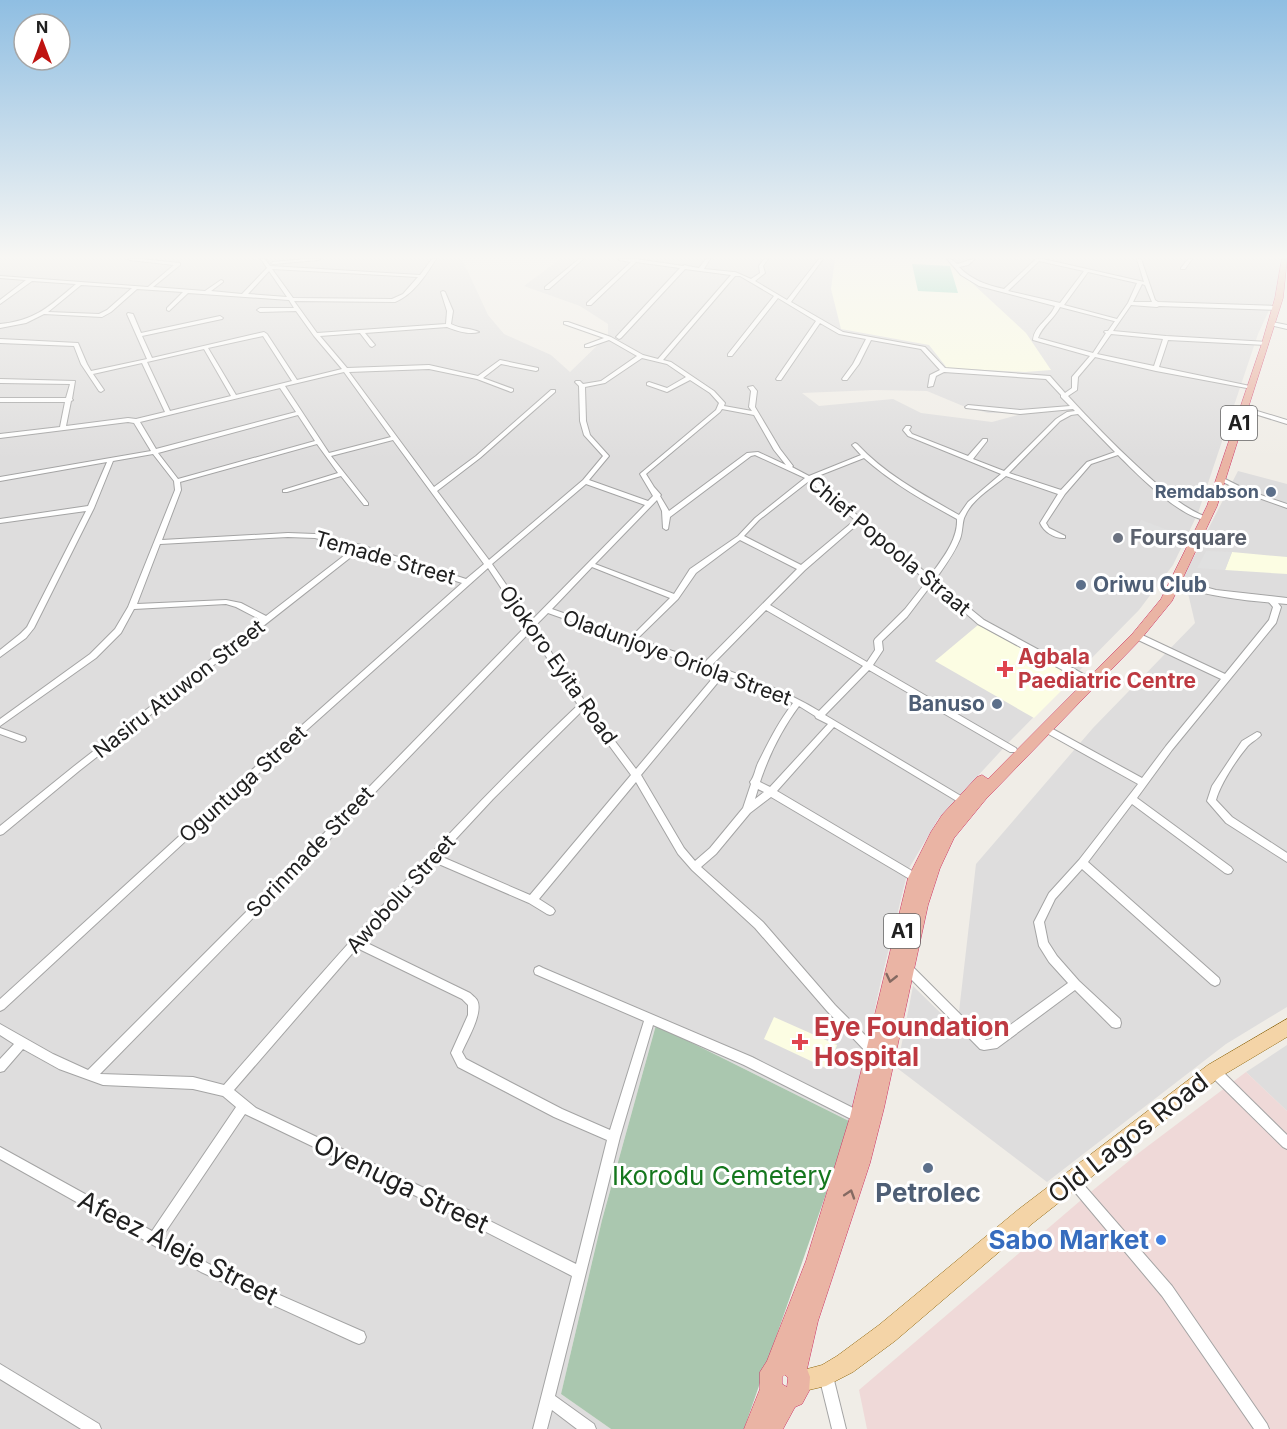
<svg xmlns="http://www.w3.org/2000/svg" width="1287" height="1429" viewBox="0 0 1287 1429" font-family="Inter,sans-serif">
  <rect width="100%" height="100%" fill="#f0ede7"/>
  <!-- residential -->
  <g fill="#dedddd" fill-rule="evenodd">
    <path d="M0,259H462L488,315L504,334L551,355L570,372L608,335V324L580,306L524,286L560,259H1280L1277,293L1258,334L1198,513L1173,565L1139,610L1010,741L938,819L908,870L880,985L851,1122L656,1025L602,1220L561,1394L611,1429H0ZM875,390L927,391L963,406L988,413H1025L992,422L921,413L893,399L819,406L802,393Z"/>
    <path d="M1238,471L1287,484V1007L1226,1044L1047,1182L897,1068L913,986L957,1029L976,864L1093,728L1195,623L1184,576Z"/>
    <path d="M1287,1045V1111L1246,1072Z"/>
  </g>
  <!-- commercial -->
  <path fill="#efd9d8" d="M1246,1072L1287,1111V1429H867L859,1390L1087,1195L1140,1152Z"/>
  <!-- education -->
  <g fill="#fcfde3">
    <path d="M835,259H946L1026,333L1051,370L1025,372L947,368L929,345L841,329L831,289Z"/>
    <path d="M1232,552L1287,557V574L1225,570Z"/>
    <path d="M978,625L1075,677L1034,718L935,661Z"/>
    <path d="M774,1017L837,1045L828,1069L764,1039Z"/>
  </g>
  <!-- cemetery -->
  <path fill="#aac7af" d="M656,1025L851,1122L744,1429H611L561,1394L602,1220Z"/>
  <!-- pitch -->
  <path fill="#8cd8bb" d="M912,264L950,266L958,293L918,291Z"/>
  <!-- parking -->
  <g fill="#e0e0e0">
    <path d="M1141,520L1181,535L1176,544L1138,530L1137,528Z"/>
    <path d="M1206,551L1232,552L1225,570L1197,568Z"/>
  </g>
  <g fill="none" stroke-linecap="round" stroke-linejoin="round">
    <!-- minor casing -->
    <g stroke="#a4a4a4" stroke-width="2">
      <g id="minor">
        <path d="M128,259H140L180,263V265L153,287L205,291L221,280L223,281V282L211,291L242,294L267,268L261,259H265L270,266L420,275L432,259H436C426,275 413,295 395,302L294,301L317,333L446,324L447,311L441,292L443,291L445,292L453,311L451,324C460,329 470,328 479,332C469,335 457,331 447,327L365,333L375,345L372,347L370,346L360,333L320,336L347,368L429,365L478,376L500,360L538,368V370L536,371L501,364L483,378L513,389V391L511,392L477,379L429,369L349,372L434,487L476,456L551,390H555V392L480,458L437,491L489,560L583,480L603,456L584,435L580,421L579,386L575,382L576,381H580L583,384L601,381L637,356L609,340L589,347H585V345L604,338L564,324V322H568L611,337L643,355L658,359L731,275L685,269L621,338L619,339L616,337L617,336L680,268L636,262L591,305H587V303L631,262L619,260V259H636L683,266L685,265L687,266L699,268L706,259H710L704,269L733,272H735L751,279L760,273L759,266L764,259H768L763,266L765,273L755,281L787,300L819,259H823L791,302L843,332L925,347L945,368L1050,376L1065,393L1072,388V377L1090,356L1033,340C1034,326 1050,319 1055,306L979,286L961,275L947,259H951L957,264C963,263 969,259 975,259L968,265L959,267C971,280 987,285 1004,289L1036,259H1043L1144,282L1137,259H1141L1155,300L1158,302L1276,306L1279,308L1276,310L1159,306L1157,307L1131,305L1113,331L1166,336L1268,342V344L1266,345L1168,340L1159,367L1250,386L1253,388L1252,389L1156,371L1095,357L1078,377L1077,390L1068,396C1090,420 1113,444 1137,466C1159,486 1181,508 1209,518V520C1183,521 1137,474 1118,455L1091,464L1065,494L1046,523L1049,528L1065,536V538C1055,539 1044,532 1040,523L1058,494L1006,476C992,488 972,499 965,516C962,521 963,531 960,539C954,554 944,567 935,580L984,620L1087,676L1088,678L1087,680H1081L978,624L932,584L907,617L882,641L883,650L873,665L1016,748L1017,750L1016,752H1010L869,670L825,715L966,799L967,801L966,803L963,805L960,803L834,727L777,791L919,875L921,878L919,881L916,882L913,881L771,797L750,813L716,854L701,867L763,922L835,1005L878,1048L879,1052L878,1056L874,1057L870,1056L827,1011L755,928L692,870L678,854L636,782L539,899L553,908L555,911L553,914L550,915L547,914L529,903L434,862L363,941L470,993C470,993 477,999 477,1000C484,1012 467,1040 462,1052L466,1059L562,1109L610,1130L644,1021L535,974L534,971L535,968L539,966L543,968L752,1057L863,1113L865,1117L863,1121L859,1123L855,1121L744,1065L653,1025L620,1137L555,1396L594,1424L596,1429H577L552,1410L547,1429H533L572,1276L416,1196L245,1114L162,1237L209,1264L364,1332L366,1337L364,1342L359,1344L354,1342L201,1272L0,1159V1147L152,1231L236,1107L223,1096L193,1089L103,1085L59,1069L23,1049L4,1071L0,1072V1059L14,1044L0,1035V1024L53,1054L88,1070L296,862L526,626L488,568L271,762L4,1009L0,1011V999L265,758L462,583L360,550L79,771L3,834L0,835V826L73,767L261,620L236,607L226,604L134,609L121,633L96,658L0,726V719L90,654L115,629L128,607L175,490L174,481L153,454L113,461L94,508L34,628L26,638L0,657V650L20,634L27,627L86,511L0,523V519L88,506L107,462L0,481V477L151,451L134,423L128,422L0,438V434L60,427L65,402H0V398H66L70,384L0,383V379L75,381L72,399L73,400L71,401L66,426L128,418L136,419L165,412L142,363L93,374L104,390L101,392L99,391L81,364L74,346L0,343V339L78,343L87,364L91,371L147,359L127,314L128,313L133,314L141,333L220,316L223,318L222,319L142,336L152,358L264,332L267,334L297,380L342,369L314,336L296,311L260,312L257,310L260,308H294L289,300L188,293L169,311L167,310V308L183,292L137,289L111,312L102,317L44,314L26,323L0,328V324C35,321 50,306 76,284L32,281L0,304V300L26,280L0,278V276L148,287L174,265L130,260ZM1039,261L1084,271L1060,303L1008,291ZM272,269L418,277L403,294L392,299L293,298ZM269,271L287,297L248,294ZM1088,272L1137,283L1128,303L1117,319L1064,305ZM735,276H740L774,296L728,354V356H732L778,298L816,321L776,379L777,380H781L820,323L839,334L866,339L853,364L842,379L843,380H847L859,364L871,340L921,349L940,370L930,375L928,387L933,386L936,376L944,372L1046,379L1061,395V397L1070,406L1020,410L968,405L965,407L966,408L1020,414L1073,409L1075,411L1067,412L1056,419L1004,471L973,459L987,441V439H983L968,456L912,434L909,430L911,427L910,426H906L903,430L908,436L1001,474L968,502L959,515C922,494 886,475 857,444L855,443L852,445L861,455L809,476L792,467L793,466L780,449L755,407L757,391L753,386L748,387L751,391L749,407L752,411L724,406L725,403L714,391L671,362L663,360ZM1142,284L1145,285L1152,302H1133ZM81,285L132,288L107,310L99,314L48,312ZM1060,307L1114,321H1115L1108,331H1105L1104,332L1106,333L1093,353L1038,338C1042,326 1054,319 1060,307ZM1111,334L1163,339L1154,366L1097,354ZM263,336L292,381L236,395L208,348ZM204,349L231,396L170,411L147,362ZM642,358L667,364L686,377L667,388L649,382L647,383V385L667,392L690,380L710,393L719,403L716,410L641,473L640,474L653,496L648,501L589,480L609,456L590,435L586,421L585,387L605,383ZM344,372L391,437L329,453L285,386ZM280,388L296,412L156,449L140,422ZM722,409L754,415L774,450L786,465L758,452L747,453L669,511L660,496L661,495L654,487L646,474L720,412ZM1078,414L1115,452L1087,462L1061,490L1009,473L1060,421L1071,415ZM298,415L315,441L178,479L158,453ZM393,440L484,564L466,579L361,545L315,534L288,533L162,540L181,490L180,482L317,444L338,473L283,490V492H287L341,476L364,505H368V503L331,456ZM755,455L805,478L755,518L738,536L690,569L674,594L595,564L657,500L662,511L663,528L666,530L668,529L670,517L751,456ZM864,458C892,483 924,501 957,519C958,540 942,559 930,576L813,478ZM809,481L855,520L801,565L744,536L759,520ZM586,484L645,505L531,621L492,564ZM859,523L927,581L905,609L875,639L874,641L875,650L867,662L770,605L805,570ZM288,537L315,538L354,548L266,616L241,603L226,600L137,604L160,544ZM740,540L797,569L705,662L637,639L678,599L696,573ZM592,567L670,598L631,637L552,609ZM766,610L863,666L819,711C785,690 749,678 712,665ZM548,613L627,641L628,643H633L717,673L636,769L586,703L534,627ZM530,632L578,705C452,824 338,954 224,1085L193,1077L100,1074L302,868ZM724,675L761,688L793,703C779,721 769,741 759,761C755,768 755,776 750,782L751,784L743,808L710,848L695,861L684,848L641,775ZM799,706L815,716L816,718L828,724L770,787L760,782C769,755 782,729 799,706ZM583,710L631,775L530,895L440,856L493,799ZM758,789L764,792L755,799ZM357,948L462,999L468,1005V1015L451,1053L458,1067L554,1117L607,1140L576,1264L424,1188L256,1108L234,1090Z"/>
        <path d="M306,259H320L318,260L273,264L271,263L273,262Z"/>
        <path d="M579,259H583L549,289H545V287Z"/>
        <path d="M1188,259H1192L1185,269H1181V268Z"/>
        <path d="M1272,322L1287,325V329L1270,325L1269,324Z"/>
        <path d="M1244,407L1287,420V424L1242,410V408Z"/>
        <path d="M1221,477L1249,491L1287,504V508L1245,493L1219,480L1218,479Z"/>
        <path d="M1268,598H1274L1281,607L1276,623L1172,750L1137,798L1231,867L1233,870L1231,873L1228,874L1225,873L1132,804L1088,862L1219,978L1220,981L1219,984L1215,986L1211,984L1082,869L1055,899L1044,922L1048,942L1057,956L1079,981L1120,1019L1121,1023L1120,1027L1116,1028L1112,1027L1075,990L997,1048L984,1050L980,1049L903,971L902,968L903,965L907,963L911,965L986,1040L991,1039L1068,983L1049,962L1039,946L1034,922L1049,893L1079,860L1138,784L1043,731L1042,729L1043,727H1049L1142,778L1166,746L1221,679L1134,638L1133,636L1134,634H1140L1225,674L1269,620L1273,607L1267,600Z"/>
        <path d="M0,728L25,737L26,739L25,741L22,742L0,734Z"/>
        <path d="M1257,732L1260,733L1261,735C1257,740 1251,742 1247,747C1236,760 1220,785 1216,800L1232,817L1287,853V862L1226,823L1207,801L1212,786L1242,741Z"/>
        <path d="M1214,1066L1218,1067L1287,1135V1149L1283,1147L1210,1075L1208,1071L1210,1067Z"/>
        <path d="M1073,1175L1077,1177L1172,1286L1267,1424L1269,1429H1254L1162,1296L1069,1185L1067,1181L1069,1177Z"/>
        <path d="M0,1364L99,1424L101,1429H81L0,1379Z"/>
        <path d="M826,1369L831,1371L833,1376L846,1429H832L819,1376L821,1371Z"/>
      </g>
    </g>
    <!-- tertiary casing -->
    <g stroke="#a4a4a4" stroke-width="2">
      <path id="tertiary" d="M1175,579L1216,590L1287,598V604C1248,601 1209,597 1172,584L1170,582L1172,580Z"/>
    </g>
    <!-- primary casing -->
    <g stroke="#8f660c" stroke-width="1">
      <path id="primary" d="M1287,1019V1037L1220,1077L1104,1167L1033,1223L895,1341L853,1372L826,1386L800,1392L792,1389L789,1381L792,1373L822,1365L837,1356L879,1325L1019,1209L1208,1065Z"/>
    </g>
    <!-- trunk casing -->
    <g stroke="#cd3567" stroke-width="1">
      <path id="trunk" d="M1282,259H1287L1283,298L1217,506L1172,601L1141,639L986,799L954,838L940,868L928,905L884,1108L870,1163L818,1321L807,1369L810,1377L809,1391L802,1404L795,1407L783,1429H744L760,1389V1372L767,1361L806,1261L850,1117L908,878L931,832L942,815L977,777L982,775L988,779L1133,633L1161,599L1207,506L1262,343L1275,298ZM785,1375L788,1378L787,1387L782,1384V1377Z"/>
    </g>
    <!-- minor -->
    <use href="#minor" fill="#fff" fill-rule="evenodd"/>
    <!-- tertiary -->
    <use href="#tertiary" fill="#fff" fill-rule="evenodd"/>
    <!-- primary -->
    <use href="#primary" fill="#f4d4a7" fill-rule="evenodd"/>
    <!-- trunk -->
    <use href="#trunk" fill="#eab4a4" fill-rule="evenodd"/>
  </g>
  <!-- one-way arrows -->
  <defs><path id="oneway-chevron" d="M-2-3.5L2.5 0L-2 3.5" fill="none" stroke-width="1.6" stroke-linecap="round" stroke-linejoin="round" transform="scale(1.5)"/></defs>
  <g stroke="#856a62">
    <use href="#oneway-chevron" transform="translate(891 978) rotate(103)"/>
    <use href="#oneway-chevron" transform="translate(850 1194) rotate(-72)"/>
  </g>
  <!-- sky -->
  <linearGradient id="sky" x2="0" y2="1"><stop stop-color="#8fbee2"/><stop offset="0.56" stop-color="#f8f7f4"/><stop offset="1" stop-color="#f8f7f4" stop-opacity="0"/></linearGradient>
  <rect width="1287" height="459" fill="url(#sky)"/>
  <!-- markers -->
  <g fill="#5c6f8a" stroke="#fff" stroke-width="2">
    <circle cx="1271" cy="492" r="6"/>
    <circle cx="1081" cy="585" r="6"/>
    <circle cx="997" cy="704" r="6"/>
    <circle cx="928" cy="1168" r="6"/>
  </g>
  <circle fill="#6b7280" stroke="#fff" stroke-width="2" cx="1118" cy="538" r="6"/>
  <g fill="#e0444e" stroke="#fff" stroke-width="2">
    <path d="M1002 660h6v6h6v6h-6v6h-6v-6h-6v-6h6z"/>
    <path d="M797 1033h6v6h6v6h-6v6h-6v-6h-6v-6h6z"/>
  </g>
  <circle fill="#3f7fe0" stroke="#fff" stroke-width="2" cx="1161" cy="1240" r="6"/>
  <g text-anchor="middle" stroke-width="6" stroke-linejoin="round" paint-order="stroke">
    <!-- far-service labels -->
    <g font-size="18" font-weight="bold" fill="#4e5e75" stroke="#fff" text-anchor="end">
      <text x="1259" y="498">Remdabson</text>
    </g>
    <!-- shield labels -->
    <g fill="#fff" stroke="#636363" stroke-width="1.5">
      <rect x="1221" y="406" width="36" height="34" rx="4.5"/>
      <rect x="884" y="914" width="36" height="34" rx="4.5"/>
    </g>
    <g font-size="20" font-weight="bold" fill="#202020">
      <text x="1239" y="430">A1</text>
      <text x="902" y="938">A1</text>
    </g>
    <!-- worship labels -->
    <g font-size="21" font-weight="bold" fill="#5b616d" stroke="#fff" text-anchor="start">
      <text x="1130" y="545">Foursquare</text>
    </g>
    <!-- street labels -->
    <g font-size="21" fill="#202020" stroke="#fff">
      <text transform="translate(889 546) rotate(40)" y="7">Chief Popoola Straat</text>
      <text transform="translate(385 558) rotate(16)" y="7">Temade Street</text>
      <text transform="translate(677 658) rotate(20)" y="7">Oladunjoye Oriola Street</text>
      <text transform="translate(558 665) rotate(55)" y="7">Ojokoro Eyita Road</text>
      <text transform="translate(179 689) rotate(-38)" y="7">Nasiru Atuwon Street</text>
      <text transform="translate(243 784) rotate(-42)" y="7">Oguntuga Street</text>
      <text transform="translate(310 852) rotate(-46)" y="7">Sorinmade Street</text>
      <text transform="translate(401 894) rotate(-48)" y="7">Awobolu Street</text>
    </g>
    <!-- service labels -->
    <g font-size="21" font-weight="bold" fill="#4e5e75" stroke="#fff" text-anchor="start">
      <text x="1093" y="592">Oriwu Club</text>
      <text x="985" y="711" text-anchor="end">Banuso</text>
    </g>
    <!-- health labels -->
    <g font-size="21" font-weight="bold" fill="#be3a42" stroke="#fff" text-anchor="start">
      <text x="1018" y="664">Agbala<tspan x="1018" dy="24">Paediatric Centre</tspan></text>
    </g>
    <!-- near-health labels -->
    <g font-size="26" font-weight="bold" fill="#be3a42" stroke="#fff" text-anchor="start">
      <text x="814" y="1036">Eye Foundation<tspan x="814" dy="30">Hospital</tspan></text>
    </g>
    <!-- near-street labels -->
    <g font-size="26" fill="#202020" stroke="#fff">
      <text transform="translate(1128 1138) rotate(-38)" y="9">Old Lagos Road</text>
      <text transform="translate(401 1184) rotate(26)" y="9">Oyenuga Street</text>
      <text transform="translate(178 1248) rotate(27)" y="9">Afeez Aleje Street</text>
    </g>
    <!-- near-park labels -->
    <g font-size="26" fill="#15771e" stroke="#fff">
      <text x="722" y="1185">Ikorodu Cemetery</text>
    </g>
    <!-- near-service labels -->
    <g font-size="26" font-weight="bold" fill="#4e5e75" stroke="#fff">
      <text x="928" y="1202">Petrolec</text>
    </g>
    <!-- near-shop labels -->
    <g font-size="26" font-weight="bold" fill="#366cbe" stroke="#fff" text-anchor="end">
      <text x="1149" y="1249">Sabo Market</text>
    </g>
  </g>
  <!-- north arrow -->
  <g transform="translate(42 42)"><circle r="28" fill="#ffffff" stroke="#a6a6a6" stroke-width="1.5"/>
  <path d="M0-4.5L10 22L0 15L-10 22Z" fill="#bf1311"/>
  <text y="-9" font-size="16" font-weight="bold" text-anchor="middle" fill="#202020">N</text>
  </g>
</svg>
